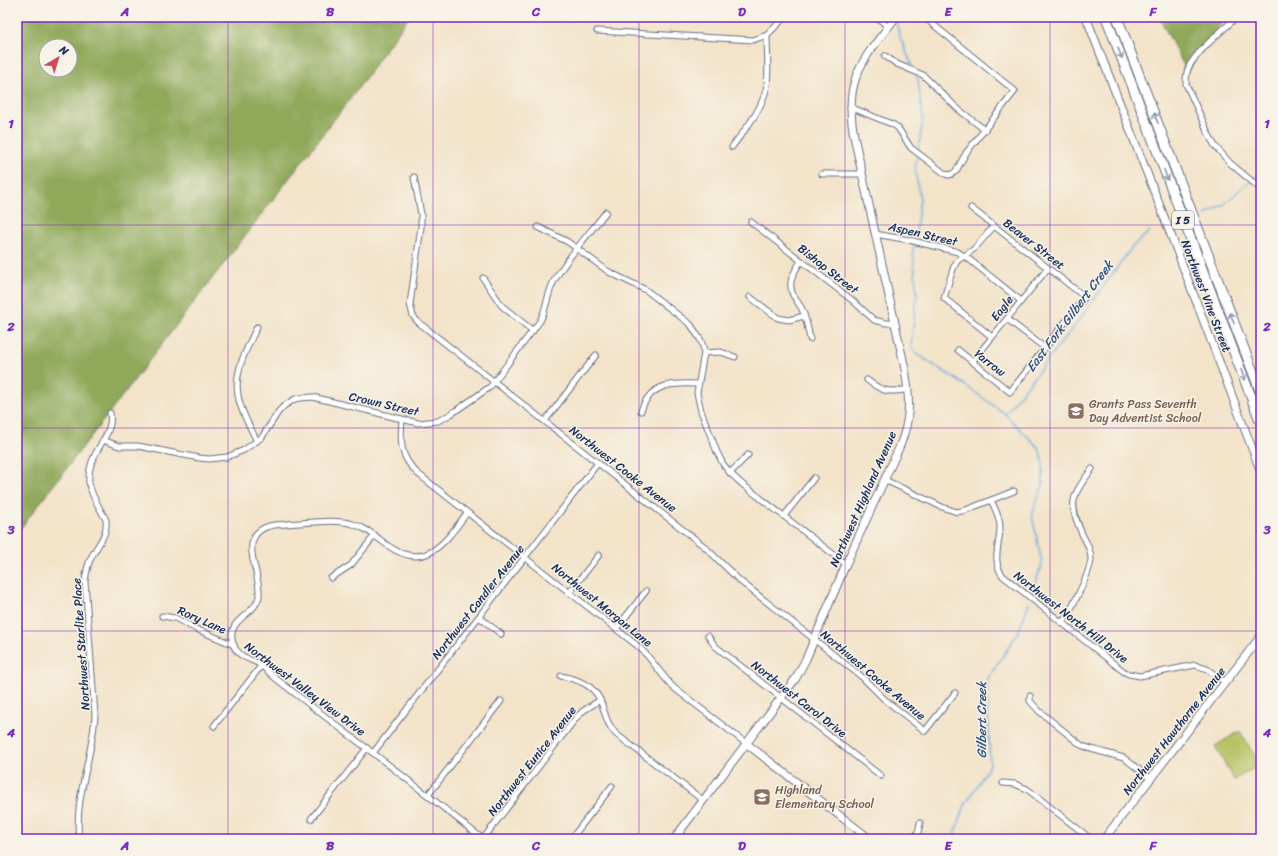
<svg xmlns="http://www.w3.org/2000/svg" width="1278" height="856" viewBox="0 0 1278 856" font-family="Sriracha,sans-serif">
  <rect width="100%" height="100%" fill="#f7f3e8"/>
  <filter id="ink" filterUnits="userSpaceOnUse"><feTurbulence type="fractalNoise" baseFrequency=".025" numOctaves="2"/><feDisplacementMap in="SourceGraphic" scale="8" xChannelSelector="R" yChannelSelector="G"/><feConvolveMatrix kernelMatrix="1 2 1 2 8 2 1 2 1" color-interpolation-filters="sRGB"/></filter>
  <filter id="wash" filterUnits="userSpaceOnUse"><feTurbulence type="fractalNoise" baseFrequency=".012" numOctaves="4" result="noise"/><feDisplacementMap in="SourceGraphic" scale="16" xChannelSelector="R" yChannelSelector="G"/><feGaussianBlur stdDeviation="0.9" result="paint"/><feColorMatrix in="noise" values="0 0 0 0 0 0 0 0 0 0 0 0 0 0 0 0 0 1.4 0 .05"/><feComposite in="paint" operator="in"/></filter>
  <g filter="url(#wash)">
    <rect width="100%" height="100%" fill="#f3e3c9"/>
    <!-- green -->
    <path fill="#b6c264" stroke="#687861" d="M1240,731L1260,765L1234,780L1215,746Z"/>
    <!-- forest -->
    <g fill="#90a85a" stroke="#566c5c" fill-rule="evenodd">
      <path d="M17,17H409L354,94L17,533ZM46,46H70V70H46Z"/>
      <path d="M1159,17H1226L1187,72Z"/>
    </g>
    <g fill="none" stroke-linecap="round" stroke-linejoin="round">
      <!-- stream -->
      <g stroke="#69aadd" stroke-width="1.5">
        <path d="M896,21L900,37L913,68"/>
        <path d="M1205,215L1223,205L1258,174L1261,173"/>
        <path d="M915,239L920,199L915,169L923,120L918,80L915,73"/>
        <path d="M914,243L913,251L917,294L911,346L915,353L965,385L1005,414L1039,448L1043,463V484L1032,515L1042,563L1032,594"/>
        <path d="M1005,414L1080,319L1132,247L1150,231"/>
        <path d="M953,839L965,805L990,765L987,680L1018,633L1029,603"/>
      </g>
    </g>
  </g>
  <g filter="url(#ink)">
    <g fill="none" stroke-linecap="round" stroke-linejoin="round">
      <!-- street casing -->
      <g stroke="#676e83" stroke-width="7">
        <g id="street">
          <path d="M877,17L888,27"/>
          <path d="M1237,17C1225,28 1193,54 1188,69C1186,74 1186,79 1186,84L1210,137L1215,146L1230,163L1261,189"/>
          <path d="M597,31L753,40L767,35L785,17"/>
          <path d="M885,56L897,64L923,75L958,109L985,130"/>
          <path d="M850,107L894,125L898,128L911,148L944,173L948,175L952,174L956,171L966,153L1015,91L924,17"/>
          <path d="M732,147C746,128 763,109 767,85C769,69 767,52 767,35"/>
          <path d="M822,174H862"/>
          <path d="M414,177L421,214V227L410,304L413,316L418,322L705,547L740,581L862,677L884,699L925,731L955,693"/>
          <path d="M751,222L852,300L874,320L886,323H894"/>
          <path d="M538,227L568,242L609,272L646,290L691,325L700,339L703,346L704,353L697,393L701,411L717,452L723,464L730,473L742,484L846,564"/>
          <path d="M875,234L909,240L958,252L970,260L1021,301"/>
          <path d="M801,261C794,272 787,282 793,295C796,300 799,304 802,309C806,318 808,328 810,339"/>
          <path d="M483,278L502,306L533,331"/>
          <path d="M750,297L778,318L789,320L804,316"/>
          <path d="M1007,319L1045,348"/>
          <path d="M257,327C245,352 231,376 240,404C244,417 251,429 257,441"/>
          <path d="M992,337L944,298L953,269L957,261L974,249L994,226"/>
          <path d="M958,350L1010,392L1085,297L971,208"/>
          <path d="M704,353L721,352L735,357"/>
          <path d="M972,362L1048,268"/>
          <path d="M867,380C882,392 890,393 909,389"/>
          <path d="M641,411C650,383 673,383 697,384"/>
          <path d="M402,420C400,443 400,456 417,473L639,647C652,659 661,675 674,688L747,744"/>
          <path d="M545,421L596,355"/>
          <path d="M103,440L119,446H138L199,458L209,459L227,457L244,450L262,437L279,411L284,406L295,399L301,398L312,397L325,400L418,423L438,421L451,414L490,387L540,321C547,308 547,294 554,281C568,256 589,234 606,212"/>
          <path d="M730,473L748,455"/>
          <path d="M885,480L942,507L957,512L966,510L1014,491"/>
          <path d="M991,500C995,509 1000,517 1000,527C1000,545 991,561 1003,576L1123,671L1129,674L1140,676L1195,665L1207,669L1225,682"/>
          <path d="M467,513C445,542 426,573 387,545C376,537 367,528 353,524C334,518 295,524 274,525C246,530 250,551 256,572C257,580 260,588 259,596C256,616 225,618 233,644C238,658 250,658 261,665C265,669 270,673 274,677C307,703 340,728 373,753C410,781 446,810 483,839"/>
          <path d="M784,516L814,478"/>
          <path d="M331,578L351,565L375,535"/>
          <path d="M569,593L599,555"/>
          <path d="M162,616L175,618L196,629L234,645"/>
          <path d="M479,617L501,634"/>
          <path d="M1062,623C1071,611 1090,573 1091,559C1091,551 1087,543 1083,536C1068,503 1071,497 1092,469"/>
          <path d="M616,629L646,591"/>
          <path d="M708,636L715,646L881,776"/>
          <path d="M561,676C576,679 593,684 600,700C606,713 605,722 616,734L704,801"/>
          <path d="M1030,696V701L1039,711L1081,745L1091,749L1124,758L1151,779"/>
          <path d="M214,726L261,666"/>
          <path d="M373,753L598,463"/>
          <path d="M1003,783L1015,784L1027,789L1091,839"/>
          <path d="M428,795L501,701"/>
          <path d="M311,819L367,748"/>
          <path d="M79,839C74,797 93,756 95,715L85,582C86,574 87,567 90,560C96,546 108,536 106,520C100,508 91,496 89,483C86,452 115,437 110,413"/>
          <path d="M483,839L576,718L583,711L600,700"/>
          <path d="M571,839L612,786"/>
          <path d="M915,839L919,829L920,823"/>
        </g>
      </g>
      <!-- secondary casing -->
      <g stroke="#676e83" stroke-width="9">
        <g id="secondary">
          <path d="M1086,17L1163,214L1261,472"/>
          <path d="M747,744L870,839"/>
          <path d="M674,839L796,678L806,659L846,564L899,448C911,420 910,399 905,369L855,141C842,81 861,62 896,17"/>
          <path d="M1104,839L1261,636"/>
        </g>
      </g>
      <!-- highway casing -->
      <g stroke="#676e83" stroke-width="11">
        <g id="highway">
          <path d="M1106,17L1261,423"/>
          <path d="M1117,17L1261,393"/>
        </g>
      </g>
      <!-- street -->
      <use href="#street" stroke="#fff" stroke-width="5"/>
      <!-- secondary -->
      <use href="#secondary" stroke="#fff" stroke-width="7"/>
      <!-- highway -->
      <use href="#highway" stroke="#fff" stroke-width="9"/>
    </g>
    <!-- one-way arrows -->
    <defs><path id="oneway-shaft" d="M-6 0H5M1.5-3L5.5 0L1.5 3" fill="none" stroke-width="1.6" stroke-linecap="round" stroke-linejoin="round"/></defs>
    <g stroke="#8d97ae">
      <use href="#oneway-shaft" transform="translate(1120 53) rotate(69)"/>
      <use href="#oneway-shaft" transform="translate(1156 118) rotate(-111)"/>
      <use href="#oneway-shaft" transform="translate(1166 175) rotate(69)"/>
      <use href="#oneway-shaft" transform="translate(1232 318) rotate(-111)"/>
      <use href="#oneway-shaft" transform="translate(1243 375) rotate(69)"/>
    </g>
  </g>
  <!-- grid -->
  <path fill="none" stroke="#7b2cbf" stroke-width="1" stroke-opacity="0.55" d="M228,17V839M433,17V839M639,17V839M845,17V839M1050,17V839M17,225H1261M17,428H1261M17,631H1261"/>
  <!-- icons -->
  <defs>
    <g id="school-square" transform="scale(0.9)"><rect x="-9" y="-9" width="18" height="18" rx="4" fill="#8d6e63" stroke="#f7f3e8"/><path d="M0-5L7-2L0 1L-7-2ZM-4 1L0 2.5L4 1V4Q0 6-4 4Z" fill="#fff"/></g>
  </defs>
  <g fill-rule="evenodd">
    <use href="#school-square" x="1076" y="411"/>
    <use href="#school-square" x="762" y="797"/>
  </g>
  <g text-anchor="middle" stroke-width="3" stroke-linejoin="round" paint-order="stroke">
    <!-- shield labels -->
    <rect fill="#f7f3e8" stroke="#5d6a87" stroke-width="1" x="1172" y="211" width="22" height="18" rx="3"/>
    <g font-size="11" font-weight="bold" fill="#1b2f5e">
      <text x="1183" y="224">I 5</text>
    </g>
    <!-- street labels -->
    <g font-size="12" fill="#1b2f5e" stroke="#f7f3e8">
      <text transform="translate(923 234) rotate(13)" y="4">Aspen Street</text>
      <text transform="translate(1034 244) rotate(38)" y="4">Beaver Street</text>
      <text transform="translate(828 269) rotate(38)" y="4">Bishop Street</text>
      <text transform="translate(1206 296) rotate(69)" y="4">Northwest Vine Street</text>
      <text transform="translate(1002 308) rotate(-52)" y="4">Eagle</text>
      <text transform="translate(990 363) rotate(38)" y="4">Yarrow</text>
      <text transform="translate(384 404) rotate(13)" y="4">Crown Street</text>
      <text transform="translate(623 469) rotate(38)" y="4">Northwest Cooke Avenue</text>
      <text transform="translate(863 499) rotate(-66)" y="4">Northwest Highland Avenue</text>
      <text transform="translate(478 602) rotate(-52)" y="4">Northwest Candler Avenue</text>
      <text transform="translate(602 605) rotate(39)" y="4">Northwest Morgan Lane</text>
      <text transform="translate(1071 617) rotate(38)" y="4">Northwest North Hill Drive</text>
      <text transform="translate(202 620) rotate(24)" y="4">Rory Lane</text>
      <text transform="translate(81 644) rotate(-94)" y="4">Northwest Starlite Place</text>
      <text transform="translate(873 675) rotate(40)" y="4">Northwest Cooke Avenue</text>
      <text transform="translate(305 689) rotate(37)" y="4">Northwest Valley View Drive</text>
      <text transform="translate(799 699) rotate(38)" y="4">Northwest Carol Drive</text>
      <text transform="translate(1174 731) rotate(-52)" y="4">Northwest Hawthorne Avenue</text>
      <text transform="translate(532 761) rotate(-52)" y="4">Northwest Eunice Avenue</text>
    </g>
    <!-- education labels -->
    <g font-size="12" fill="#785e54" stroke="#f7f3e8" text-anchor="start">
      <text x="1089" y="408">Grants Pass Seventh<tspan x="1089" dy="14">Day Adventist School</tspan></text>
      <text x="775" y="794">Highland<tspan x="775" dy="14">Elementary School</tspan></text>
    </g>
    <!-- water labels -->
    <g font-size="13" font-style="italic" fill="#325484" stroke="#f7f3e8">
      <text transform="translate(1069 316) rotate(-53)" y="5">East Fork Gilbert Creek</text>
      <text transform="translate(981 720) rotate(-90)" y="5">Gilbert Creek</text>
    </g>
  </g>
  <!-- margin -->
  <rect width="1278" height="856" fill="none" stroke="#f7f3e8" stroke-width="44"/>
  <!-- north arrow -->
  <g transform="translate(58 58) rotate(38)"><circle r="19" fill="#f7f3e8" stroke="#9fa5b1"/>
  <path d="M0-3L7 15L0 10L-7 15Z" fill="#d1495b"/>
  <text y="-6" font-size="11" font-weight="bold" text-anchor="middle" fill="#1b2f5e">N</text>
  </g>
  <rect x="22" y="22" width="1234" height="812" fill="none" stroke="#7b2cbf" stroke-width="1.5"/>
  <g font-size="13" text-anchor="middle" font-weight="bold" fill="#7b2cbf">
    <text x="125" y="16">A</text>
    <text x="330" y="16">B</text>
    <text x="536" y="16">C</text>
    <text x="742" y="16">D</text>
    <text x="948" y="16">E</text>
    <text x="1153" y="16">F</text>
    <text x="11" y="128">1</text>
    <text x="1267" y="128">1</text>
    <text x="11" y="331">2</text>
    <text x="1267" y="331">2</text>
    <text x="11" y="534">3</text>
    <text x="1267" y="534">3</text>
    <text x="11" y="737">4</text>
    <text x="1267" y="737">4</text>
    <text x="125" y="850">A</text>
    <text x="330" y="850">B</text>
    <text x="536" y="850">C</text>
    <text x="742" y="850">D</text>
    <text x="948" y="850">E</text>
    <text x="1153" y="850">F</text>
  </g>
</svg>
